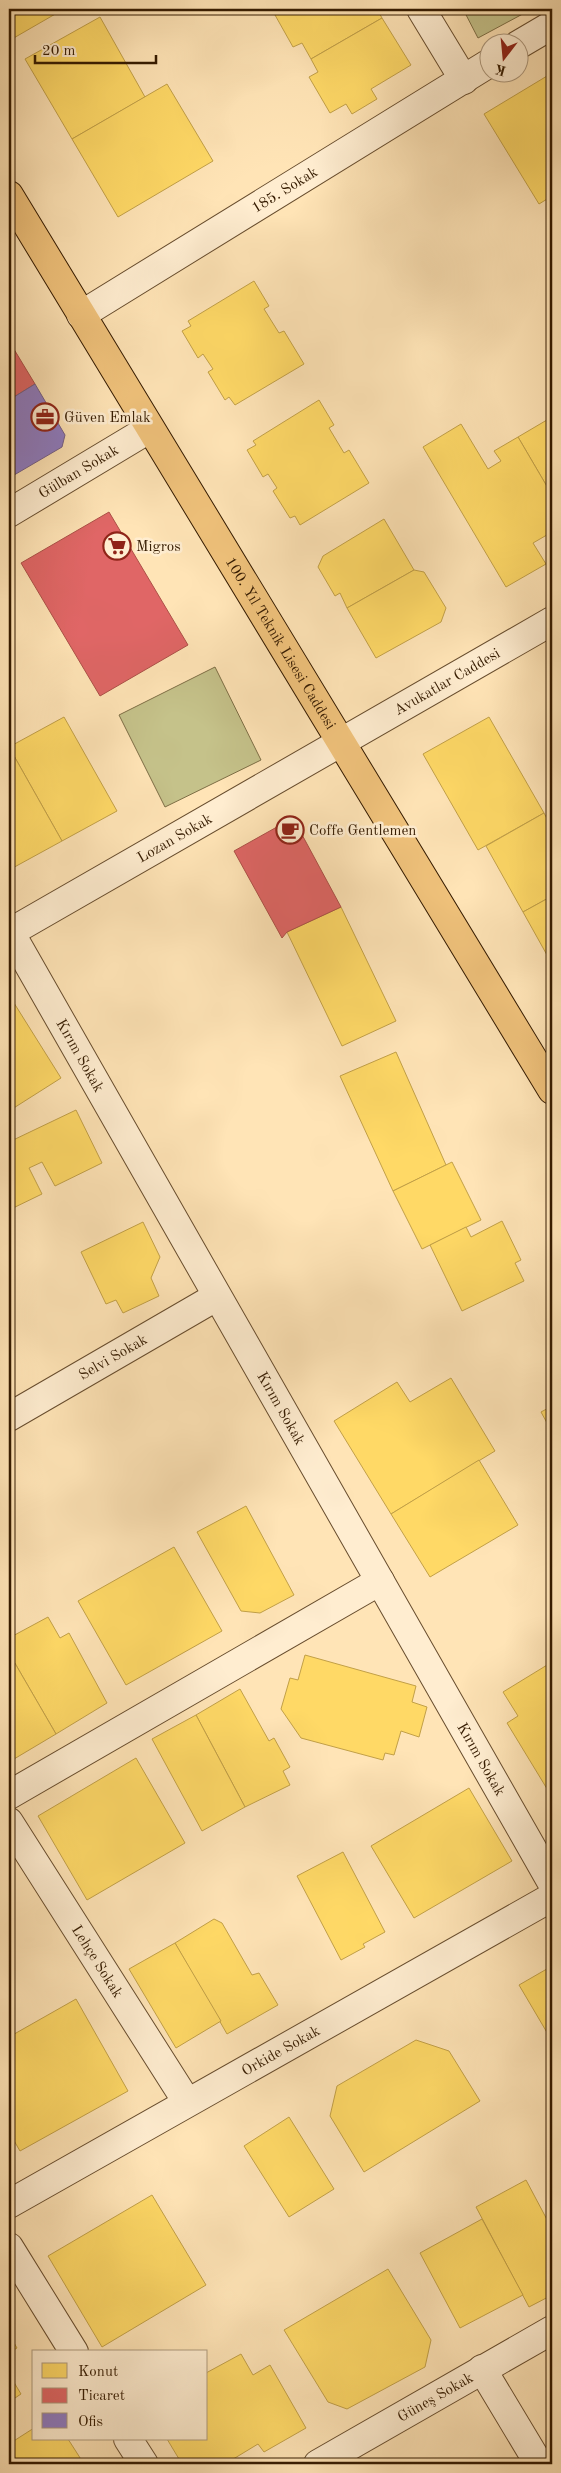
<svg xmlns="http://www.w3.org/2000/svg" width="561" height="2473" viewBox="0 0 561 2473" font-family="'Old Standard TT',serif">
  <rect width="100%" height="100%" fill="#ffe4b6"/>
  <filter id="stains"><feTurbulence type="fractalNoise" baseFrequency=".004" numOctaves="4"/><feColorMatrix values="0 0 0 0 .2 0 0 0 0 .09 0 0 0 0 .02 0 0 0 .5 -.17"/></filter>
  <radialGradient id="worn" r=".72"><stop offset=".6" stop-color="#630" stop-opacity="0"/><stop offset="1" stop-color="#630" stop-opacity=".3"/></radialGradient>
  <!-- green -->
  <g fill="#c5c28a" stroke="#7d6e45">
    <path d="M463,9H532L478,38Z"/>
    <path d="M215,667L261,760L165,807L119,715Z"/>
  </g>
  <!-- homes -->
  <g fill="#ffd966" stroke="#c2a047">
    <path d="M9,9H64L12,39L9,34Z"/>
    <path d="M285,9H377L382,18L311,59L302,43L293,47L275,15Z"/>
    <path d="M100,17L145,97L72,139L25,59Z"/>
    <path d="M382,18L411,65L371,89L377,99L352,114L346,104L330,113L309,77L318,72L311,59Z"/>
    <path d="M552,73V196L539,204L484,114Z"/>
    <path d="M167,84L213,161L118,217L72,139Z"/>
    <path d="M254,281L269,306L264,309L279,333L284,331L304,364L235,405L229,397L225,400L208,372L213,369L203,354L198,358L182,331L191,326L188,321Z"/>
    <path d="M319,400L334,425L329,428L344,453L349,450L369,483L300,525L295,516L290,518L273,491L277,488L268,474L263,477L247,450L256,445L253,441Z"/>
    <path d="M552,417V495L518,437Z"/>
    <path d="M461,424L488,469L501,461L494,451L518,437L552,495V532L533,543L546,564L506,587L423,447Z"/>
    <path d="M384,519L414,570L347,608L340,593L335,596L318,567L323,556Z"/>
    <path d="M414,570L424,572L446,608L441,622L376,658L347,608Z"/>
    <path d="M64,717L117,811L62,841L9,747Z"/>
    <path d="M489,717L544,813L478,850L423,754Z"/>
    <path d="M9,747L62,841L9,870Z"/>
    <path d="M544,813L552,828V896L523,912L486,846Z"/>
    <path d="M552,896V964L523,912Z"/>
    <path d="M341,907L396,1021L342,1046L287,932Z"/>
    <path d="M9,995L61,1078L9,1111Z"/>
    <path d="M396,1052L446,1165L393,1191L340,1076Z"/>
    <path d="M76,1110L102,1163L55,1186L42,1162L29,1168L42,1194L9,1210V1142Z"/>
    <path d="M452,1162L481,1220L422,1249L393,1191Z"/>
    <path d="M502,1221L521,1260L515,1263L524,1281L462,1311L430,1245L466,1227L471,1237Z"/>
    <path d="M143,1222L160,1257L151,1278L159,1296L123,1313L116,1300L106,1304L81,1252Z"/>
    <path d="M451,1378L495,1451L391,1514L334,1421L397,1382L410,1402Z"/>
    <path d="M552,1406V1432L541,1412Z"/>
    <path d="M479,1460L518,1525L430,1577L391,1514Z"/>
    <path d="M246,1506L294,1595L260,1613L241,1611L197,1532Z"/>
    <path d="M174,1547L222,1631L126,1685L78,1601Z"/>
    <path d="M48,1617L60,1638L69,1633L107,1703L56,1734L9,1653V1638Z"/>
    <path d="M9,1653L56,1734L9,1762Z"/>
    <path d="M305,1655L416,1686L412,1702L427,1707L419,1737L401,1731L394,1755L385,1753L383,1760L301,1738L281,1709L290,1678L298,1680Z"/>
    <path d="M552,1662V1797L507,1723L518,1716L503,1692Z"/>
    <path d="M240,1689L269,1741L274,1738L290,1767L283,1771L290,1785L245,1807L196,1715Z"/>
    <path d="M196,1715L245,1807L202,1831L152,1739Z"/>
    <path d="M136,1758L185,1843L87,1900L38,1816Z"/>
    <path d="M469,1788L512,1861L414,1918L371,1846Z"/>
    <path d="M343,1852L385,1932L363,1944L365,1947L341,1960L297,1876Z"/>
    <path d="M214,1919L222,1923L252,1975L259,1973L278,2005L227,2034L175,1943Z"/>
    <path d="M175,1943L221,2021L176,2048L129,1969Z"/>
    <path d="M552,1966V2041L519,1985Z"/>
    <path d="M76,1999L128,2091L20,2151L9,2132V2037Z"/>
    <path d="M416,2040L449,2051L480,2101L364,2172L330,2116L337,2086Z"/>
    <path d="M289,2117L334,2189L289,2217L244,2146Z"/>
    <path d="M526,2180L552,2229V2295L529,2307L476,2207Z"/>
    <path d="M152,2195L206,2285L102,2347L48,2256Z"/>
    <path d="M482,2219L523,2295L460,2328L420,2253Z"/>
    <path d="M388,2269L431,2340L425,2367L347,2409L328,2402L284,2330Z"/>
    <path d="M9,2334L17,2348L9,2353Z"/>
    <path d="M241,2354L253,2375L270,2365L306,2428L264,2452L258,2444L225,2464H182L167,2439H206V2373Z"/>
    <path d="M9,2374L21,2394L9,2402Z"/>
    <path d="M34,2428V2439H68L84,2464H9V2444Z"/>
  </g>
  <!-- shops -->
  <g fill="#e06666" stroke="#ad5047">
    <path d="M9,341L35,384L9,400Z"/>
    <path d="M109,512L188,645L100,696L21,563Z"/>
    <path d="M293,818L341,907L287,932L282,938L234,851Z"/>
  </g>
  <!-- offices -->
  <path fill="#8e7cc3" stroke="#735f88" d="M35,384L65,435L62,447L9,478V400Z"/>
  <g fill="none" stroke-linecap="round" stroke-linejoin="round">
    <!-- minor casing -->
    <g stroke="#684d2e" stroke-width="30">
      <g id="minor">
        <path d="M421,9L464,80"/>
        <path d="M518,45L552,25"/>
        <path id="s1" d="M81,315L488,64"/>
        <path id="s2" d="M9,513L149,429"/>
        <path id="s3" d="M10,932L552,1883"/>
        <path id="s4" d="M9,933L552,621"/>
        <path id="s5" d="M9,1417L216,1297"/>
        <path d="M9,1795L380,1581"/>
        <path id="s6" d="M9,1822L187,2102"/>
        <path id="s7" d="M9,2204L552,1897"/>
        <path d="M9,2247L74,2352"/>
        <path d="M482,2369L539,2464"/>
        <path d="M128,2439L144,2464"/>
        <path id="s8" d="M318,2464L552,2330"/>
      </g>
    </g>
    <!-- major casing -->
    <g stroke="#351b00" stroke-width="30">
      <g id="major">
        <path id="s9" d="M9,195L552,1090"/>
      </g>
    </g>
    <!-- minor -->
    <use href="#minor" stroke="#ffedd0" stroke-width="28"/>
    <!-- major -->
    <use href="#major" stroke="#f0c27b" stroke-width="28"/>
  </g>
  <!-- icons -->
  <defs>
    <g id="office-ring" transform="scale(1.4375)"><circle r="9.5" fill="#ffedd0" stroke="#8f2418" stroke-width="1.5"/><path d="M-6-3h4V-5.5h4V-3h4V5H-6ZM-1-4.5V-3h2v-1.5ZM-6 0V1H6V0Z" fill="#8f2418"/></g>
    <g id="supermarket-ring" transform="scale(1.4375)"><circle r="9.5" fill="#ffedd0" stroke="#8f2418" stroke-width="1.5"/><path d="M-6-5.5h2.5l.6 2H6L4.5 2H-2.5L-4.4-4H-6ZM-1.5 3.2a1.3 1.3 0 1 0 .1 0ZM3 3.2a1.3 1.3 0 1 0 .1 0Z" fill="#8f2418"/></g>
    <g id="cafe-ring" transform="scale(1.4375)"><circle r="9.5" fill="#ffedd0" stroke="#8f2418" stroke-width="1.5"/><path d="M-5.5-4.5H6V0H3Q3 3.5 0 3.5H-2.5Q-5.5 3.5-5.5 0ZM3-3.2v2h1.7v-2ZM-6 4.5H4V6H-6Z" fill="#8f2418"/></g>
  </defs>
  <g fill-rule="evenodd">
    <use href="#office-ring" x="45" y="417"/>
    <use href="#supermarket-ring" x="117" y="546"/>
    <use href="#cafe-ring" x="290" y="830"/>
  </g>
  <g text-anchor="middle" stroke-width="5" stroke-linejoin="round" paint-order="stroke">
    <!-- street labels -->
    <g font-size="15" fill="#351b00" stroke="#ffedd0">
      <text dy="5" stroke="none"><textPath href="#s1" startOffset="239">185. Sokak</textPath></text>
      <text dy="5" stroke="none"><textPath href="#s2" startOffset="81">Gülban Sokak</textPath></text>
      <text dy="5" stroke="none"><textPath href="#s9" startOffset="524">100. Yıl Teknik Lisesi Caddesi</textPath></text>
      <text dy="5" stroke="none"><textPath href="#s4" startOffset="505">Avukatlar Caddesi</textPath></text>
      <text dy="5" stroke="none"><textPath href="#s4" startOffset="191">Lozan Sokak</textPath></text>
      <text dy="5" stroke="none"><textPath href="#s3" startOffset="142">Kırım Sokak</textPath></text>
      <text dy="5" stroke="none"><textPath href="#s5" startOffset="120">Selvi Sokak</textPath></text>
      <text dy="5" stroke="none"><textPath href="#s3" startOffset="548">Kırım Sokak</textPath></text>
      <text dy="5" stroke="none"><textPath href="#s3" startOffset="952">Kırım Sokak</textPath></text>
      <text dy="5" stroke="none"><textPath href="#s6" startOffset="165">Lehçe Sokak</textPath></text>
      <text dy="5" stroke="none"><textPath href="#s7" startOffset="312">Orkide Sokak</textPath></text>
      <text dy="5" stroke="none"><textPath href="#s8" startOffset="135">Güneş Sokak</textPath></text>
    </g>
    <!-- poi labels -->
    <g font-size="15" fill="#351b00" stroke="#ffedd0" text-anchor="start">
      <text x="64" y="422">Güven Emlak</text>
      <text x="136" y="551">Migros</text>
      <text x="309" y="835">Coffe Gentlemen</text>
    </g>
  </g>
  <!-- margin -->
  <rect width="561" height="2473" fill="none" stroke="#ffe4b6" stroke-width="30"/>
  <rect x="10" y="10" width="541" height="2453" fill="none" stroke="#351b00" stroke-width="2.5"/>
  <rect x="15" y="15" width="531" height="2443" fill="none" stroke="#351b00"/>
  <!-- legend -->
  <rect x="32" y="2350" width="175" height="90" fill="#ffedd0" stroke="#ae997d"/>
  <rect x="42" y="2363" width="25" height="15" fill="#ffd966" stroke="#ae997d"/>
  <text x="78" y="2376" font-size="15" fill="#351b00">Konut</text>
  <rect x="42" y="2388" width="25" height="15" fill="#e06666" stroke="#ae997d"/>
  <text x="78" y="2400" font-size="15" fill="#351b00">Ticaret</text>
  <rect x="42" y="2413" width="25" height="15" fill="#8e7cc3" stroke="#ae997d"/>
  <text x="78" y="2426" font-size="15" fill="#351b00">Ofis</text>
  <!-- north arrow -->
  <g transform="translate(504 58) rotate(196)"><circle r="24" fill="#ffedd0" stroke="#ae997d"/>
  <path d="M0-4L9 19L0 12L-9 19Z" fill="#8f2418"/>
  <text y="-8" font-size="14" font-weight="bold" text-anchor="middle" fill="#351b00">K</text>
  </g>
  <!-- scale -->
  <path d="M35 55v8h121v-8" fill="none" stroke="#351b00" stroke-width="2.5"/>
  <text x="42" y="55" font-size="15" fill="#351b00" stroke="#ffedd0" stroke-width="4" paint-order="stroke">20 m</text>
  <rect width="100%" height="100%" filter="url(#stains)"/>
  <rect width="100%" height="100%" fill="url(#worn)"/>
</svg>
